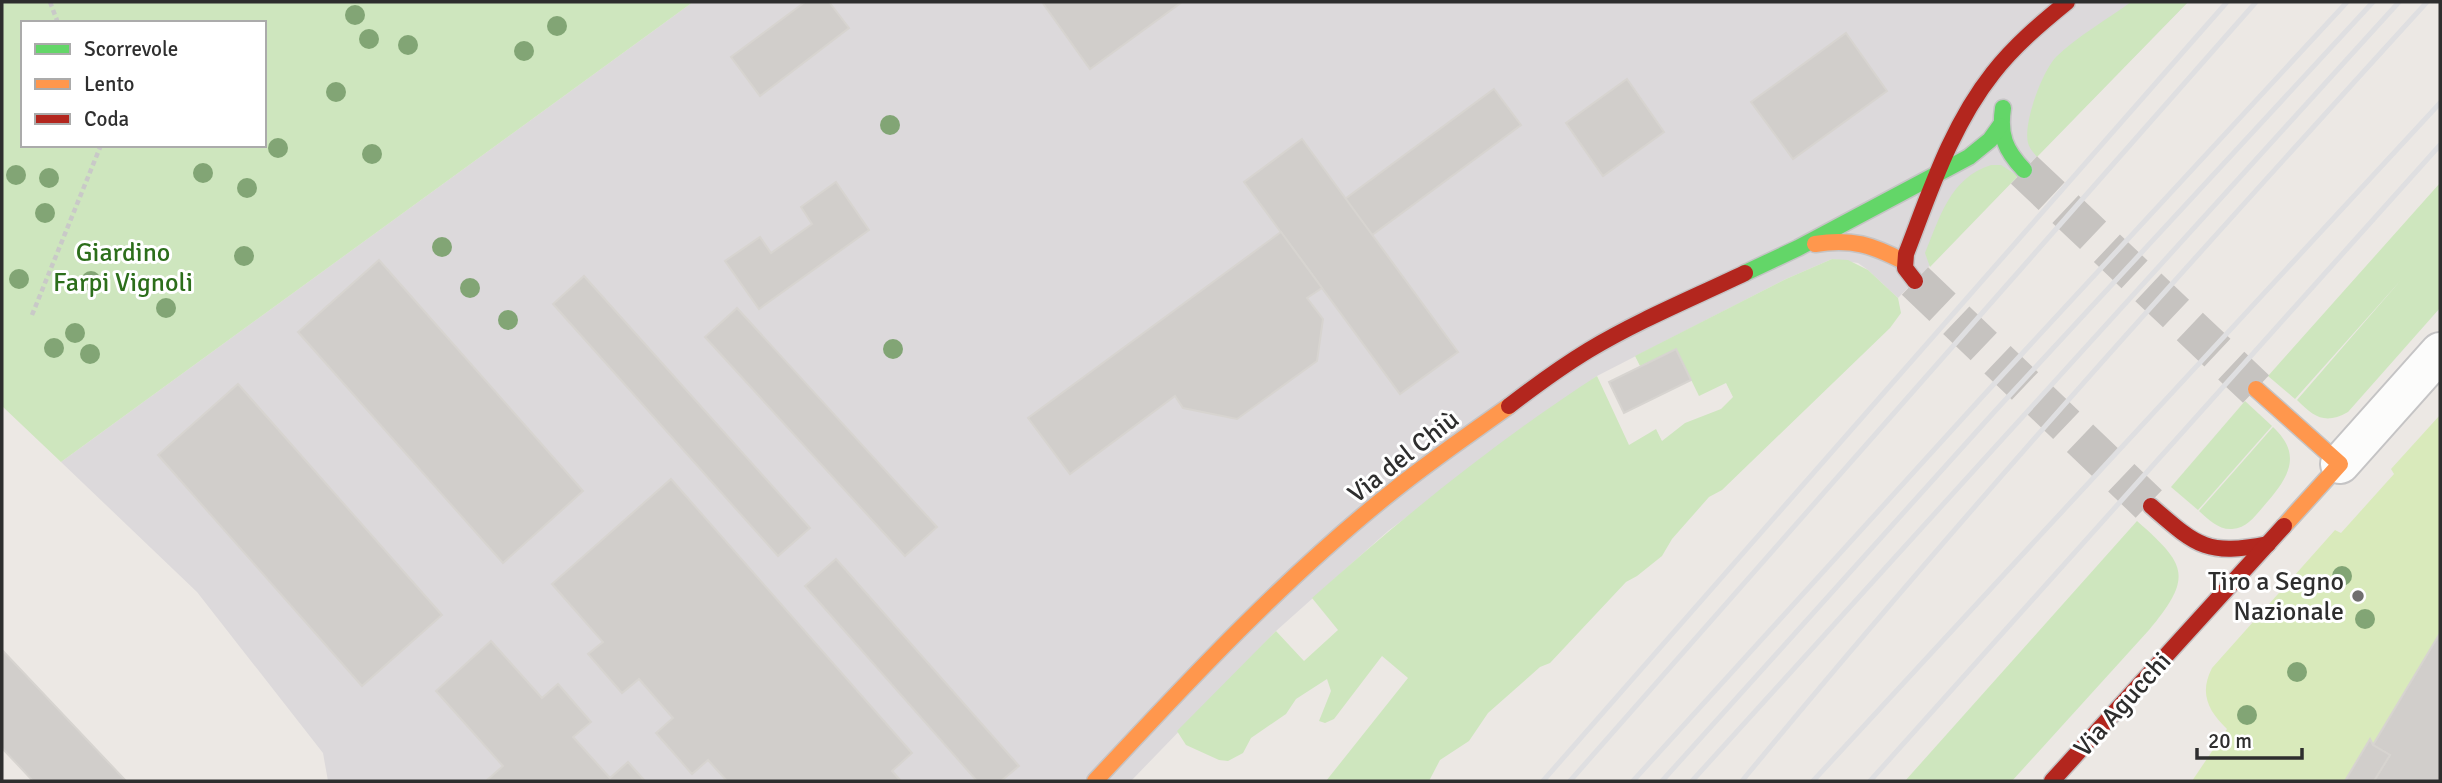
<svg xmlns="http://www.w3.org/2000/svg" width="2442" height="783" viewBox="0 0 2442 783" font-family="Signika,sans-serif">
  <rect width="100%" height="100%" fill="#ece8e4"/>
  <!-- industrial -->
  <path fill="#dcd9db" d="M693,2H2188L1898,298L1868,270L1858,263L1832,259L1786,279L1597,376L1388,531L1276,631L1131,781H328L323,753L197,592L61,462Z"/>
  <!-- green -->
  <g fill="#cee6be" fill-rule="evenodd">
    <path d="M2,2H693L61,462L2,406ZM23,23H264V145H23Z"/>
    <path d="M2131,2H2188L2037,157C2033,152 2030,149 2028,143C2023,123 2042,72 2056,57C2078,36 2106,20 2131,2Z"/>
    <path d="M1991,165H2001L2018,176L1930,267L1925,253C1940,217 1950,178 1991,165Z"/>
    <path d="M2440,183V308L2348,412C2325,425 2314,417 2297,400L2401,280L2295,399L2268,376Z"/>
    <path d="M1832,259L1848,260L1868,270L1898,298L1901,313L1890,328L1722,490L1709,497L1672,539L1662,556L1637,576L1626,582L1550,663L1540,667L1488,713L1469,741L1440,760L1429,781H1326L1408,678L1382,656L1334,719L1325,723L1319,721L1331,691L1327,679L1296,699L1286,714L1251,738L1243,753L1228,761L1219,760L1186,745L1177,731L1276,631L1304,661L1338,630L1312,598C1402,518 1496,441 1597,376L1629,445L1656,429L1662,441L1685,423L1721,409L1733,397L1726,383L1699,396L1676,349L1640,366L1635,356L1786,279Z"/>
    <path d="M2245,401L2272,426L2198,510L2171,487Z"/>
    <path d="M2273,427C2305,457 2286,480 2263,507C2254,517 2247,528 2232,529C2219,530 2209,520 2199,511Z"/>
    <path d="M2137,521C2187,565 2193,577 2149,630L2012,781H1905Z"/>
  </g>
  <!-- pitch -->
  <path fill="#d9eabb" d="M2440,415V781H2192L2227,729C2208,711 2199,693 2212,668L2335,530L2341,533L2394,474L2391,469Z"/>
  <!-- building -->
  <g fill="#d1cecb" stroke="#d7d4d0" stroke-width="2">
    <path d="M805,2H829L849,28L760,96L731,57Z"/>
    <path d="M1042,2H1182L1090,69Z"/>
    <path d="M1846,33L1887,91L1793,159L1751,102Z"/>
    <path d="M1627,79L1664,132L1603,176L1566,123Z"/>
    <path d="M1494,89L1521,125L1372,235L1345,199Z"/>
    <path d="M1302,139L1458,352L1400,394L1244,182Z"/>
    <path d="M836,182L869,230L759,309L725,261L760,237L771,253L812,224L801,207Z"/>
    <path d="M1281,232L1322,288L1307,298L1323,319L1317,361L1237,419L1183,408L1175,396L1070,474L1028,418Z"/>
    <path d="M379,260L583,491L503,563L298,332Z"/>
    <path d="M584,276L810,528L778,556L553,304Z"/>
    <path d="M737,308L937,527L905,556L705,337Z"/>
    <path d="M1676,349L1691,380L1624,413L1609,382Z"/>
    <path d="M238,384L442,615L362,686L158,455Z"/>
    <path d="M671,479L912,753L892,771L901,781H727L708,760L692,774L656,733L673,718L639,679L622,693L588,654L603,642L552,584Z"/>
    <path d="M836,559L1019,766L1001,781H977L805,586Z"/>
    <path d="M2440,633V778L2438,781H2374L2390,755L2373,745Z"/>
    <path d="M491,641L542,698L558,684L591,722L573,737L610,778L628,762L645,781H486L503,766L436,691Z"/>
    <path d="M2,650L126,781H33L2,748Z"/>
    <path d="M2370,739L2373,745L2390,755L2374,781H2345Z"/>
  </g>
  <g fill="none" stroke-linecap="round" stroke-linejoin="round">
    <!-- secondary-tunnel -->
    <g stroke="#c6c3c0" stroke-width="38" stroke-dasharray="38 19" stroke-linecap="butt">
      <path d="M2024,170L2256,389"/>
      <path d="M1915,281L2151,506"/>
    </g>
    <!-- street casing -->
    <g stroke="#c5c4c5" stroke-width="42">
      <path id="street" d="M2340,464L2440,352"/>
    </g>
    <!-- fast casing -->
    <g stroke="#c5c4c5" stroke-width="19">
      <g id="fast">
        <path d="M2003,108C1999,135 2005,150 2024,170"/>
        <path d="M1745,273L1798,248L1969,157L1990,140L2000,126"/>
      </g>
    </g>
    <!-- slow casing -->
    <g stroke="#c5c4c5" stroke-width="19">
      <g id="slow">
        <path d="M1815,244C1852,238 1872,245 1905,262"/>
        <path d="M2256,389L2340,464L2284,526"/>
        <path d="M1095,781C1189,680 1285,577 1393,491C1430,461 1470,434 1509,406"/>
      </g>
    </g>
    <!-- jam casing -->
    <g stroke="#c5c4c5" stroke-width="19">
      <g id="jam">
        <path d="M1915,281L1905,268L1906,254C1930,192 1951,126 1993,73C2014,46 2040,24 2067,2"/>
        <path d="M1509,406C1535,386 1561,367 1589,350C1639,320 1693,298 1745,273"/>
        <path d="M2151,506C2197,546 2206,556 2268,544"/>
        <path d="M2052,781L2284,526"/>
      </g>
    </g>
    <!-- path -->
    <g stroke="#c9c9c8" stroke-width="4.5" stroke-dasharray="5 3.5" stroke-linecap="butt">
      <path d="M50,2L58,23"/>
      <path d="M32,315L101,145"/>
    </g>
    <!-- street -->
    <use href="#street" stroke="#fcfcfb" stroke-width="38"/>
    <!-- fast -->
    <use href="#fast" stroke="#63d668" stroke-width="16"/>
    <!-- slow -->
    <use href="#slow" stroke="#ff974d" stroke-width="16"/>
    <!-- jam -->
    <use href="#jam" stroke="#b3261e" stroke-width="16"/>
    <!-- rail -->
    <g stroke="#dfdfe1" stroke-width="5">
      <path d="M1543,781L2227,2"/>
      <path d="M1570,781L2256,2"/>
      <path d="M1633,781L1982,397L2347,2"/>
      <path d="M1662,781L1996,410L2373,2"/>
      <path d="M1692,781L2399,2"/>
      <path d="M1742,781C1962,514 2194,258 2427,2"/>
      <path d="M1813,781L2440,103"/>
      <path d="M1870,781L2440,145"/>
    </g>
  </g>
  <!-- trees -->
  <g fill="#82a575">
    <circle cx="355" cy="15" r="10"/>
    <circle cx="557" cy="26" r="10"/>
    <circle cx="369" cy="39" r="10"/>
    <circle cx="408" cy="45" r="10"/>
    <circle cx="524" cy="51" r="10"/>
    <circle cx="336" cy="92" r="10"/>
    <circle cx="890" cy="125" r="10"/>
    <circle cx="278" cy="148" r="10"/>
    <circle cx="372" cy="154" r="10"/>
    <circle cx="203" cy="173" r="10"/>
    <circle cx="16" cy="175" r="10"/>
    <circle cx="49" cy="178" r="10"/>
    <circle cx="247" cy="188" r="10"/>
    <circle cx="45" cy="213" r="10"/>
    <circle cx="442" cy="247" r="10"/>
    <circle cx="244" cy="256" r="10"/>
    <circle cx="19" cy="279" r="10"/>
    <circle cx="91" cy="281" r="10"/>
    <circle cx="470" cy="288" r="10"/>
    <circle cx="166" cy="308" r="10"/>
    <circle cx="508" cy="320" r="10"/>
    <circle cx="75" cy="333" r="10"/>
    <circle cx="54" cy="348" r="10"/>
    <circle cx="893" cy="349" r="10"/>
    <circle cx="90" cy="354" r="10"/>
    <circle cx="2342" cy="576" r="10"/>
    <circle cx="2365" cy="619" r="10"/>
    <circle cx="2297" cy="672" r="10"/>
    <circle cx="2247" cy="715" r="10"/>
  </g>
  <!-- markers -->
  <circle fill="#706f6e" stroke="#fff" stroke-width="2.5" cx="2358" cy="596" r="7"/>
  <g text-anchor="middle" stroke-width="6" stroke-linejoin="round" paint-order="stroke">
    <!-- park labels -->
    <g font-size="26" fill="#2c6e1b" stroke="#fff">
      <text x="123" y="261">Giardino<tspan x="123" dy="30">Farpi Vignoli</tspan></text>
    </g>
    <!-- street labels -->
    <g font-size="26" fill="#2e2e2e" stroke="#fff">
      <text transform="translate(1403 456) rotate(-38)" y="9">Via del Chiù</text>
      <text transform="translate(2122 704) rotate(-48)" y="9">Via Agucchi</text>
    </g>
    <!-- poi labels -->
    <g font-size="26" fill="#2e2e2e" stroke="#fff" text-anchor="end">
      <text x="2344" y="590">Tiro a Segno<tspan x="2344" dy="30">Nazionale</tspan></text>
    </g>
  </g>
  <!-- border -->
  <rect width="2442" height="783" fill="none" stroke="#2e2e2e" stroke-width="7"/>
  <!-- legend -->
  <rect x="21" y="21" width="245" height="126" fill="#ffffff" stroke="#ababab" stroke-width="2"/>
  <rect x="35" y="44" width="35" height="10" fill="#63d668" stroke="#ababab" stroke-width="2"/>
  <text x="84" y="56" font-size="21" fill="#2e2e2e">Scorrevole</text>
  <rect x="35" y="79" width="35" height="10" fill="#ff974d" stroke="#ababab" stroke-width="2"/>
  <text x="84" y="91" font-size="21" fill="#2e2e2e">Lento</text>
  <rect x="35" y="114" width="35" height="10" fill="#b3261e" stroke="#ababab" stroke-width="2"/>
  <text x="84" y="126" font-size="21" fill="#2e2e2e">Coda</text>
  <!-- scale -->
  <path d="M2197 748v10h105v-10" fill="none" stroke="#2e2e2e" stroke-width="3.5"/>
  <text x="2208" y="748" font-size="21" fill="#2e2e2e" stroke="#ffffff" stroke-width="5" paint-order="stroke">20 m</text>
</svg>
